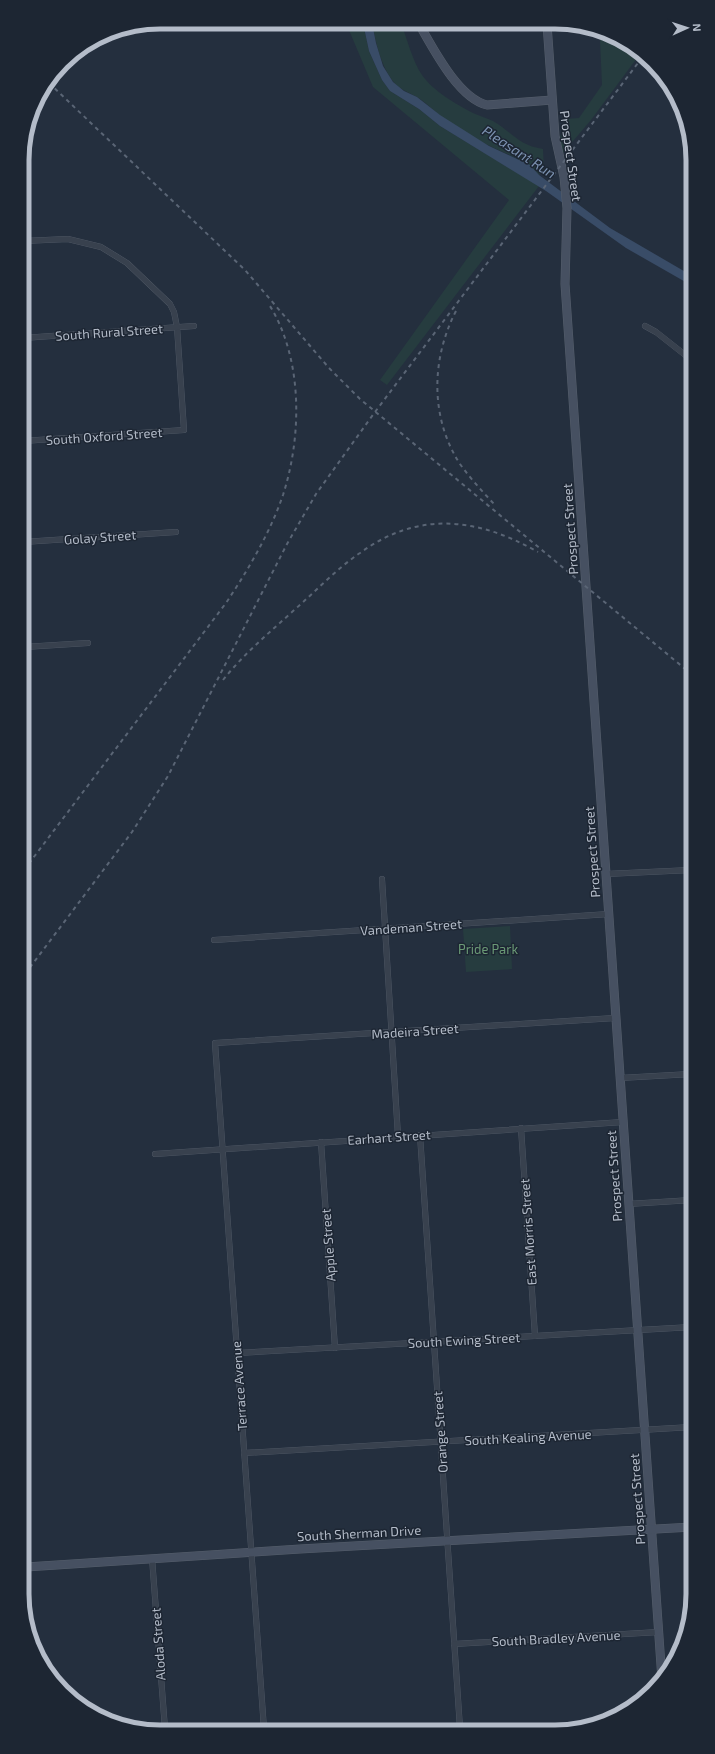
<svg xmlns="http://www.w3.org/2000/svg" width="715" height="1754" viewBox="0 0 715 1754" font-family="'Exo 2',sans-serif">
  <rect width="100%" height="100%" fill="#242f3e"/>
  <!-- green -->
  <g fill="#263c3f">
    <path d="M346,23H363L369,51L382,80L390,91L419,109L440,126L539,186L387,385L380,380L509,200L373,87Z"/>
    <path d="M372,23H401C407,39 413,62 422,75C433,91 456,104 473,113C479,116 487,118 493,121C512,132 519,146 543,149L544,169L539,175C525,159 508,155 490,146C476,140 450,123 438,114C431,108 424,101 417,97C408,92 398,89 392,80C380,63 376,43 372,23Z"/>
    <path d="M611,39L640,54L591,120L562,154L559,141L566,119L579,118L602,85L600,40Z"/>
    <path d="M510,926L512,969L466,972L463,929Z"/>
  </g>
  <!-- water -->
  <path fill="#394c67" d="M363,23H372L376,43L383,66L393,82L404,91L417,97L440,115L489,146L530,165L539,175L610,228L689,274V284L626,248L546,191L440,126L419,109L390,91L382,80L369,51Z"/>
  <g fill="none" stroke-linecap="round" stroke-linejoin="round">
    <!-- street casing -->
    <g stroke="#565f6c" stroke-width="6">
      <g id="street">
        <path d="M23,241L68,239L101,247L127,263L170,304L174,312L177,327L184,430L23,441"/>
        <path d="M645,326L656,332L689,358"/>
        <path d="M23,338L194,326"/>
        <path d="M23,542L176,532"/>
        <path d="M24,647L88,643"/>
        <path d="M606,874L691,870"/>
        <path d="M382,879L398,1136"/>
        <path d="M214,940L609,914"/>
        <path d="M620,1078L691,1074"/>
        <path d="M521,1128L535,1336"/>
        <path d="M420,1135L460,1728"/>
        <path d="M321,1142L335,1348"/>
        <path d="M155,1154L623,1122"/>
        <path d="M628,1204L692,1200"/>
        <path d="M237,1353L692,1327"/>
        <path d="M244,1453L692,1427"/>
        <path d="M152,1558L165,1729"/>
        <path d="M454,1644L659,1632"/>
        <path d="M264,1729L215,1043L615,1018"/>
      </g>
    </g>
    <!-- secondary casing -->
    <g stroke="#565f6c" stroke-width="9">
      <g id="secondary">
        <path d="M419,24C433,48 458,98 487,105L552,100"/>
        <path d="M547,24L555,136L564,177L567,208L565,284L662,1680"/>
        <path d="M26,1567L300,1549L692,1527"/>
      </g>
    </g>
    <!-- street -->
    <use href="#street" stroke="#38414e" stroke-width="5.5"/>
    <!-- secondary -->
    <use href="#secondary" stroke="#465061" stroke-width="8"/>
    <!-- rail -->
    <g stroke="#5a6575" stroke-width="2" stroke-dasharray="4 4" stroke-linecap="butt">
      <path d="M49,83L245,270L329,368L360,399L690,673"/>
      <path d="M456,311C431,359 430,418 460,464C470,478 482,491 494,504"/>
      <path d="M223,680C246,651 275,628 303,602C321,586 339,567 360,553C419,510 478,518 538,552"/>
      <path d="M24,870L226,603C248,570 270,533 283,495C302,436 303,360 270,306"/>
      <path d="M25,974L132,832L168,776L287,544L316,494L375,412L644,55"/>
    </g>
  </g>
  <g text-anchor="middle" stroke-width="3" stroke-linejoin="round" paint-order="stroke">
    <!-- street labels -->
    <g font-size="13" fill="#b4bcc9" stroke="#1d2633">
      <text transform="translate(571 156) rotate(82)" y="5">Prospect Street</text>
      <text transform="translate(109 332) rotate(-4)" y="5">South Rural Street</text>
      <text transform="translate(104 436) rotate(-4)" y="5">South Oxford Street</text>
      <text transform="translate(570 529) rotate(-94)" y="5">Prospect Street</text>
      <text transform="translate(100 537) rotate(-4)" y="5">Golay Street</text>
      <text transform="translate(592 852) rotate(-94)" y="5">Prospect Street</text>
      <text transform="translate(411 927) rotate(-4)" y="5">Vandeman Street</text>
      <text transform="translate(415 1031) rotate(-4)" y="5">Madeira Street</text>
      <text transform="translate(389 1137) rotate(-4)" y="5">Earhart Street</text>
      <text transform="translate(614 1176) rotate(-94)" y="5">Prospect Street</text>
      <text transform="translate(528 1232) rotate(-94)" y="5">East Morris Street</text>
      <text transform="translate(328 1245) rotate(-94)" y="5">Apple Street</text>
      <text transform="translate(464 1340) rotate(-3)" y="5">South Ewing Street</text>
      <text transform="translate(239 1386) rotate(-94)" y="5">Terrace Avenue</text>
      <text transform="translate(440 1432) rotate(-94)" y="5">Orange Street</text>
      <text transform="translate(528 1437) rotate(-3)" y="5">South Kealing Avenue</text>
      <text transform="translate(637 1499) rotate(-94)" y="5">Prospect Street</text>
      <text transform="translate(359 1533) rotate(-3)" y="5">South Sherman Drive</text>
      <text transform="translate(556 1638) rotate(-3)" y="5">South Bradley Avenue</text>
      <text transform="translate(158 1644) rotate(-94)" y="5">Aloda Street</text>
    </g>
    <!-- park labels -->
    <g font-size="13" fill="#6b9a76" stroke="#1d2633">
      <text x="488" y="954">Pride Park</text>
    </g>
    <!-- water labels -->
    <g font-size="14" font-style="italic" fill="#7c92b1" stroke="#1d2633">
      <text transform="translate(519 152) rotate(33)" y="5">Pleasant Run</text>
    </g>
  </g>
  <!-- crop -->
  <path d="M0 0H715V1754H0ZM160 29H555A131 131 0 0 1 686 160V1594A131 131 0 0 1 555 1725H160A131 131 0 0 1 29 1594V160A131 131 0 0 1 160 29Z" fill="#1d2633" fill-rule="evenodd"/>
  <path fill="none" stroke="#b4bcc9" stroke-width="5" d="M160 29H555A131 131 0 0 1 686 160V1594A131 131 0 0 1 555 1725H160A131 131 0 0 1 29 1594V160A131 131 0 0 1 160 29Z"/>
  <!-- north arrow -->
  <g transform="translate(687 28) rotate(87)" stroke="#1d2633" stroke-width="3" paint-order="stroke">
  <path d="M0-3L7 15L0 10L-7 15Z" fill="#b4bcc9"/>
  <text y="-6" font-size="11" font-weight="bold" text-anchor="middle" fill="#b4bcc9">N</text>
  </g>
</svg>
